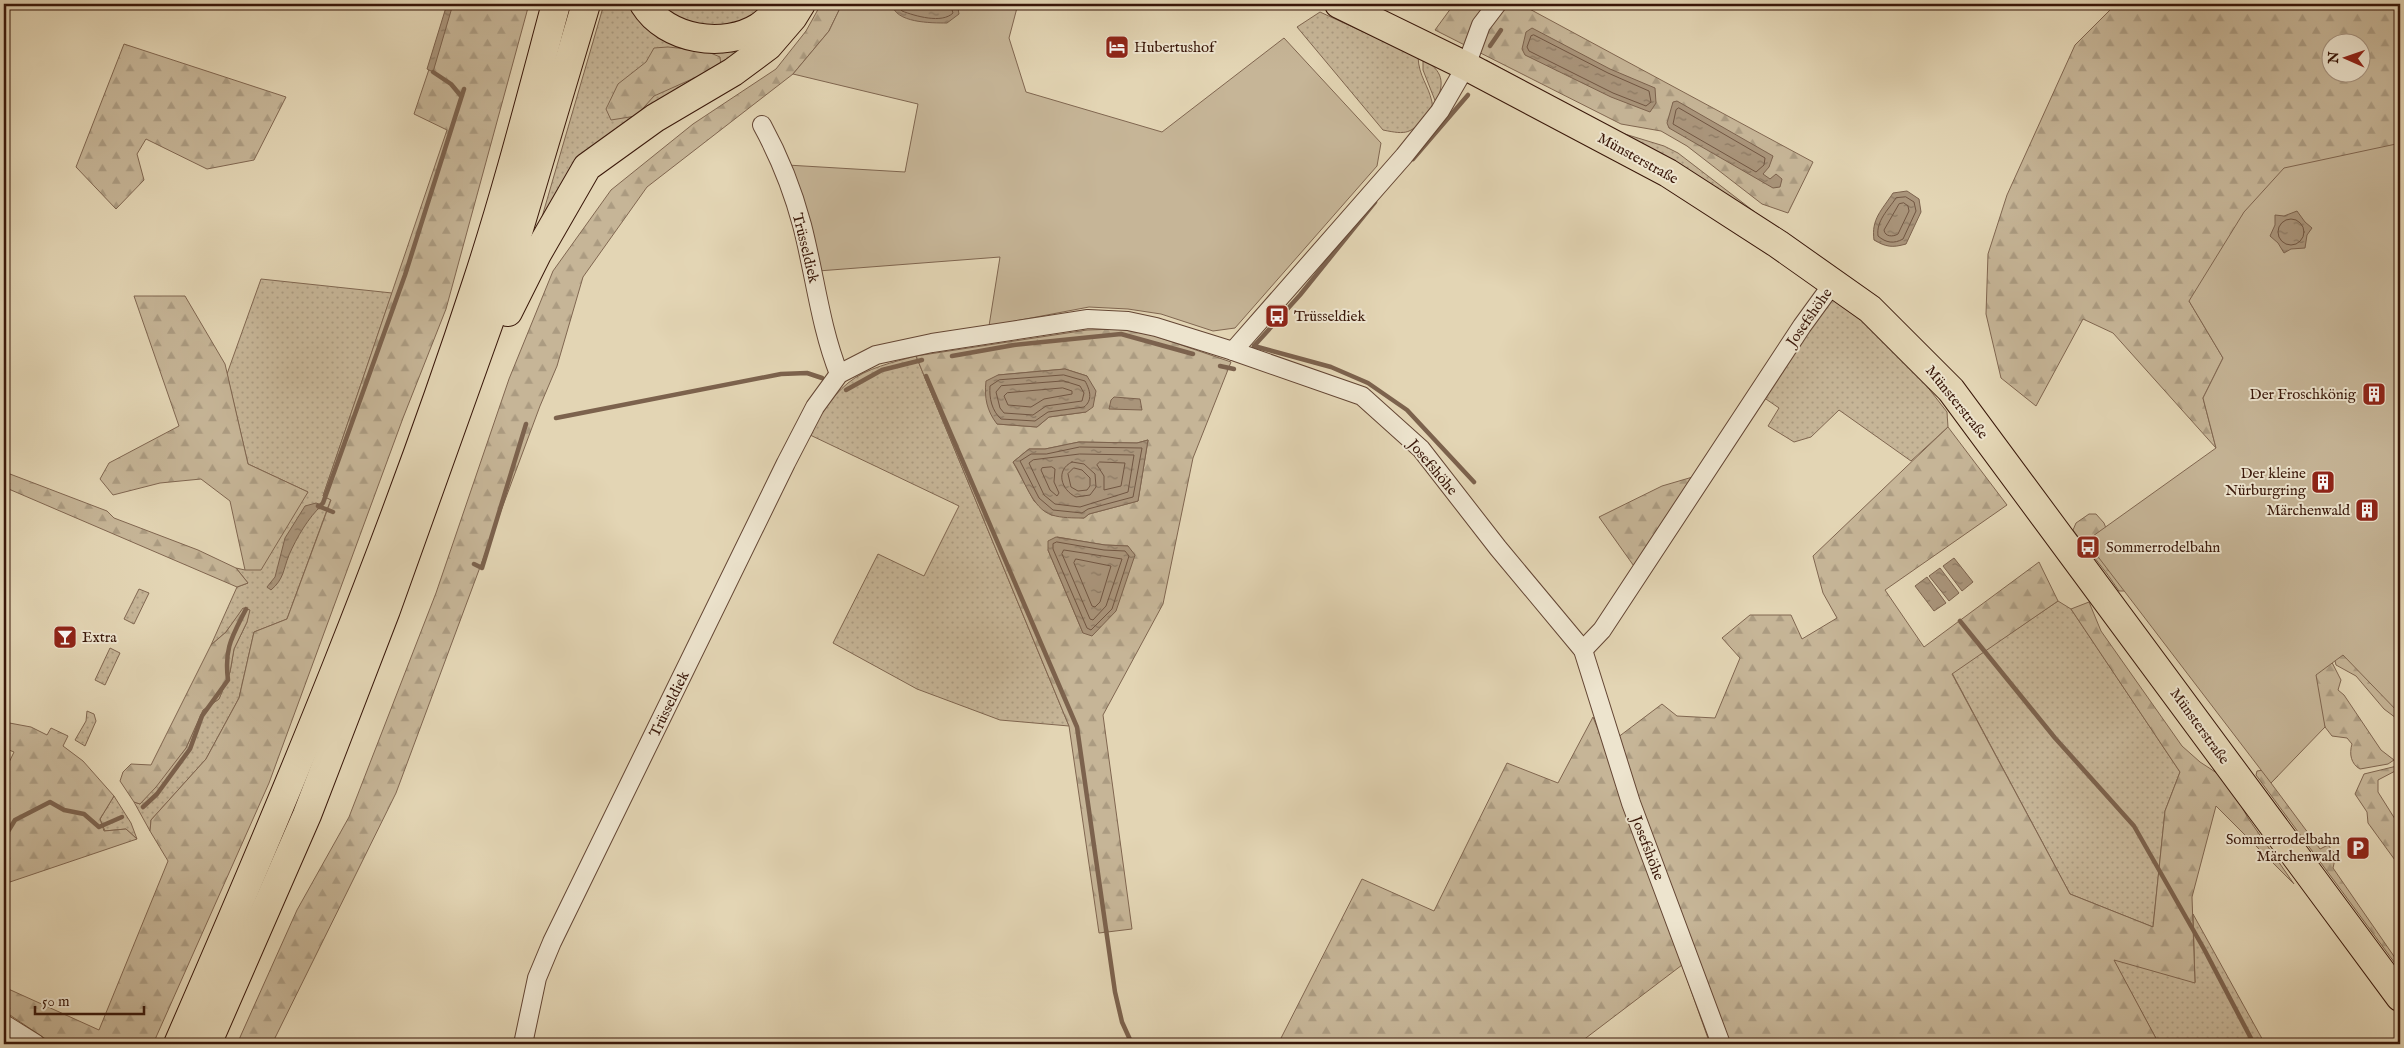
<svg xmlns="http://www.w3.org/2000/svg" width="2404" height="1048" viewBox="0 0 2404 1048" font-family="'IM FELL English',serif">
  <defs>
    <pattern id="grass-dots" width="8" height="8" patternUnits="userSpaceOnUse" patternTransform="scale(1.25)"><rect width="8" height="8" fill="#c6b597"/><path d="M2 2h.1M6 6h.1" fill="none" stroke="#ab9b81" stroke-width="1.8" stroke-linecap="round"/></pattern>
    <pattern id="forest-firs" width="22" height="20" patternUnits="userSpaceOnUse" patternTransform="scale(1.25)"><rect width="22" height="20" fill="#c6b597"/><path d="M5 1l3.5 6h-7zM16 11l3.5 6h-7z" fill="#ab9b81"/></pattern>
    <pattern id="water-ripples" width="26" height="14" patternUnits="userSpaceOnUse" patternTransform="scale(1.25)"><rect width="26" height="14" fill="#a9947a"/><path d="M2 4q2-2 4 0t4 0M15 11q2-2 4 0t4 0" fill="none" stroke="#8b7862"/></pattern>
  </defs>
  <rect width="100%" height="100%" fill="#e3d5b4"/>
  <filter id="stains"><feTurbulence type="fractalNoise" baseFrequency=".004" numOctaves="4"/><feColorMatrix values="0 0 0 0 .2 0 0 0 0 .09 0 0 0 0 .02 0 0 0 .5 -.17"/></filter>
  <radialGradient id="worn" r=".72"><stop offset=".6" stop-color="#630" stop-opacity="0"/><stop offset="1" stop-color="#630" stop-opacity=".3"/></radialGradient>
  <!-- grass -->
  <g fill="url(#grass-dots)" stroke="#806650">
    <path d="M604,4H631L646,22L775,31L672,98L535,241Z"/>
    <path d="M659,4H769C762,9 754,15 746,19C719,31 680,26 659,4Z"/>
    <path d="M1320,12L1418,57C1419,77 1428,84 1432,102C1433,108 1430,111 1426,115C1411,134 1407,135 1383,130L1297,27Z"/>
    <path d="M1423,59C1443,71 1445,82 1436,103L1423,70Z"/>
    <path d="M1486,60L1615,131L1664,146L1678,153L1777,229L1488,64Z"/>
    <path d="M261,279L392,293L323,496L331,499L287,619L254,632L239,698L206,759L151,820L150,831L134,802L140,804L186,748L203,710L219,699L230,672L234,649L247,622L243,609L226,632L211,645L237,587L248,583L236,568L245,570L308,492L248,464L227,374Z"/>
    <path d="M1839,299L1905,358L1947,412L1948,427L1911,461L1839,410L1811,437L1794,442L1768,426L1779,408L1763,397L1829,301Z"/>
    <path d="M916,356L1069,726L1000,720L917,689L833,643L878,554L924,576L959,506L808,434C819,417 831,397 848,383C866,368 894,362 916,356Z"/>
    <path d="M139,589L149,593L134,624L124,619Z"/>
    <path d="M2058,601L2071,609L2180,772L2165,811L2153,927L2070,894L1952,673Z"/>
    <path d="M110,648L120,653L105,685L95,680Z"/>
    <path d="M87,711L94,714L96,721L85,746L75,740L86,721Z"/>
    <path d="M114,796L131,823L137,839L126,829L105,831L100,819Z"/>
    <path d="M2193,914L2265,1044H2159L2113,959L2195,982Z"/>
  </g>
  <!-- forest -->
  <g fill="url(#forest-firs)" stroke="#806650" fill-rule="evenodd">
    <path d="M451,4H529L446,309L403,418L269,783L153,1044H53L4,1011V987L99,1030L168,861L150,831L151,820L206,759L239,698L254,632L287,619L331,500L323,496L447,130L414,114Z"/>
    <path d="M821,4H842L829,31L793,74L647,187L583,277L557,366L540,406L396,793L272,1044H237L297,910L349,817L436,593L509,379L553,271L611,190L693,124L776,69L806,31Z"/>
    <path d="M1454,4H1525L1524,6L1813,162L1788,213L1762,204L1687,146L1661,131L1621,124L1435,30Z"/>
    <path d="M2116,4H2400V146L2396,144L2189,301L2223,358L2203,398L2216,448L2113,333L2083,319L2036,406L2001,378L1986,314L1988,254L2007,195L2075,45ZM2332,42H2362V72H2332Z"/>
    <path d="M124,44L286,97L254,160L207,169L146,139L137,154L144,180L116,209L76,167Z"/>
    <path d="M668,47L706,51L720,57L721,66L654,96L636,116L611,120L606,109L618,84L646,62L654,48Z"/>
    <path d="M134,296H185L225,364L248,464L308,492L261,570H245L230,501L201,479L160,483L113,495L100,479L109,463L179,426Z"/>
    <path d="M1119,329L1152,335L1231,362L1193,458L1163,604L1103,715L1132,929L1099,933L1069,726L916,356L1087,330ZM1065,369L1087,376L1086,412L1049,417L1037,427L997,424L998,375ZM1148,440L1138,501L1089,514L1084,518L1051,515L1034,501L1013,462L1029,449H1045L1079,442L1137,443ZM1057,537L1105,545L1128,546L1083,633L1048,550Z"/>
    <path d="M1948,427L2007,505L1885,590L1924,647L2039,562L2058,601L1952,674L2070,894L2153,927L2165,811L2180,772L2071,609L2089,602L2101,631L2182,746L2200,762L2226,779L2248,818L2294,884L2216,806L2192,897L2195,983L2114,960L2159,1044H1710L1682,965L1578,1044H1278L1362,879L1434,911L1507,763L1558,783L1593,717L1605,747L1662,704L1677,716L1715,718L1740,658L1722,638L1750,615H1791L1802,639L1837,618L1823,593L1813,556Z"/>
    <path d="M10,474L107,511L114,518L198,550L236,568L248,583L237,587L4,487Z"/>
    <path d="M1696,476L1636,569L1599,517L1662,486Z"/>
    <path d="M2089,514H2096L2104,523L2130,591H2119C2105,569 2088,551 2073,530L2076,523Z"/>
    <path d="M243,608L250,610L247,622L234,649L230,672L219,699L203,710L186,748L156,787L140,804L134,802L120,781L123,772L131,764L151,765L211,645L226,632Z"/>
    <path d="M2296,628L2321,641L2341,680L2338,690L2344,695L2381,750L2394,760L2388,764L2360,769C2351,764 2349,754 2352,744L2347,738L2332,736L2325,727Z"/>
    <path d="M2328,632L2400,696V721L2384,709L2356,676L2336,665Z"/>
    <path d="M4,722L31,727L47,735L51,728L68,736L63,746L83,761L114,796L100,819L104,831L126,829L137,839L4,884V773L14,752L4,748Z"/>
    <path d="M2397,766L2399,769L2378,780V792L2400,827V867L2368,823L2367,812L2355,794L2364,774Z"/>
    <path d="M2264,770L2278,776L2271,783L2320,849L2328,845L2336,855L2333,868L2400,965V970L2256,775L2257,771Z"/>
  </g>
  <!-- green -->
  <g fill="#c6b597" stroke="#806650">
    <path d="M842,4H1018L1009,38L1026,92L1162,132L1284,38L1381,143L1377,166L1235,328L1213,331L1161,314L1128,309L1089,307L989,326L1000,257L818,271L787,165L905,172L918,104L793,74L829,31Z"/>
    <path d="M2396,144L2400,146V714L2343,655L2316,675L2325,727L2271,783L2086,541L2216,448L2203,398L2223,358L2189,301L2244,212L2284,168Z"/>
  </g>
  <!-- water -->
  <g fill="url(#water-ripples)" stroke="#7c624d">
    <path d="M447,4H453L433,72L427,69Z"/>
    <path d="M892,4H953L958,8L959,14L947,23C931,23 895,23 892,4Z"/>
    <path d="M1532,28L1610,69L1655,88L1656,103L1650,112L1611,97L1525,55L1522,49L1526,32Z"/>
    <path d="M1677,101L1773,156L1769,167L1763,174L1770,179L1776,174L1782,179L1780,187L1773,188L1669,128L1667,123L1673,102Z"/>
    <path d="M1907,191L1919,199L1921,212L1906,244C1892,248 1886,247 1874,240C1871,219 1882,210 1893,193Z"/>
    <path d="M2297,211L2305,222L2312,228L2307,235L2305,248L2291,249L2284,253L2278,243L2270,236L2275,225V215L2284,216Z"/>
    <path d="M1065,369L1087,376L1096,391L1093,407L1086,412L1049,417L1037,427L997,424C987,411 984,398 986,381L998,375Z"/>
    <path d="M1114,397L1140,399L1142,410L1109,409L1111,400Z"/>
    <path d="M1148,440L1138,501L1089,514L1084,518C1074,518 1061,518 1052,515C1032,509 1024,478 1013,462L1029,449H1045L1079,442L1137,443Z"/>
    <path d="M316,503L322,505C308,518 297,537 289,555C283,570 284,579 271,590L267,587L275,577L285,538L305,506Z"/>
    <path d="M1056,537L1105,545L1128,546L1135,555L1116,611L1092,636L1083,633L1048,550V541Z"/>
    <path d="M1954,558L1973,582L1962,591L1943,566Z"/>
    <path d="M1940,568L1959,593L1949,601L1929,576Z"/>
    <path d="M1927,577L1946,603L1934,611L1915,586Z"/>
  </g>
  <g fill="none" stroke-linecap="round" stroke-linejoin="round">
    <!-- shore -->
    <g stroke="#715642" stroke-width="1">
      <path d="M897,4L902,11C915,16 942,24 953,13L950,4"/>
      <path d="M1534,35L1608,73L1649,91L1651,102L1646,106L1613,93L1529,51L1527,47L1531,36Z"/>
      <path d="M1679,108L1765,158L1764,165L1756,172L1673,124L1676,110Z"/>
      <path d="M1906,197L1914,202L1916,211L1903,239C1894,244 1886,243 1878,236C1876,221 1888,210 1896,198Z"/>
      <path d="M1904,203L1908,206L1909,211L1898,234C1893,237 1885,237 1884,230L1899,204Z"/>
      <circle cx="2291" cy="232" r="13"/>
      <path d="M1064,375L1085,381C1090,390 1093,400 1084,407L1048,412L1035,421L1001,419C992,411 989,398 990,386L999,380Z"/>
      <path d="M1064,381L1080,386L1084,393L1082,401L1046,406L1033,415L1004,413L1000,408L996,392L1001,386Z"/>
      <path d="M1063,388L1072,391V394L1044,399L1031,407L1008,405L1004,396L1007,393Z"/>
      <path d="M1080,447L1142,448L1133,497L1088,509L1082,513L1053,510L1039,498L1020,461L1031,454H1046Z"/>
      <path d="M1080,454L1134,455L1128,492L1080,507L1055,504L1044,495L1029,463L1033,460Z"/>
      <path d="M1072,462L1084,464L1095,474L1096,487L1090,495L1076,497C1061,490 1055,470 1072,462Z"/>
      <path d="M1100,462L1125,463L1121,486L1104,490V476L1097,465Z"/>
      <path d="M1052,467L1055,469L1054,482L1059,493L1057,496L1050,490L1041,470L1042,468Z"/>
      <path d="M1074,468L1082,470L1090,478V486L1087,490L1078,491L1071,487L1068,474Z"/>
      <path d="M1057,542L1104,550L1125,551L1129,556L1112,609L1091,630L1087,628L1053,549V544Z"/>
      <path d="M1064,550L1122,559L1106,606L1093,620L1090,619L1062,554Z"/>
      <path d="M1076,559L1111,566L1100,602L1095,607L1092,606L1074,563Z"/>
    </g>
    <!-- stream -->
    <g stroke="#7c624d" stroke-width="4.5">
      <path d="M1490,46L1501,30"/>
      <path d="M433,72L451,84L461,96"/>
      <path d="M1413,159L1468,95"/>
      <path d="M1254,346L1300,295L1375,202"/>
      <path d="M1254,346L1331,367L1368,383L1407,410L1474,482"/>
      <path d="M952,356L1014,345L1121,334L1193,354"/>
      <path d="M1220,366L1234,369"/>
      <path d="M926,376L1077,727L1115,992L1122,1022L1132,1044"/>
      <path d="M846,390L882,370L922,360"/>
      <path d="M556,418L781,374L807,373L822,378"/>
      <path d="M318,506L333,512"/>
      <path d="M319,507L323,503L405,275L464,89"/>
      <path d="M474,564L482,568L526,424"/>
      <path d="M1960,621L2055,738L2134,826L2204,949L2254,1044"/>
      <path d="M143,807L157,794L190,749L202,716L228,680C224,648 232,637 246,609"/>
      <path d="M4,838L15,820L50,802L64,810L84,814L99,827L122,817"/>
    </g>
    <!-- street casing -->
    <g stroke="#644634" stroke-width="20">
      <g id="street">
        <path d="M762,125C779,156 793,191 802,225C815,275 820,326 839,374"/>
        <path d="M1233,351L1404,156L1440,111L1466,66L1481,25L1497,4"/>
        <path d="M1583,650L1602,630L1802,326L1834,282"/>
        <path d="M4,1024L36,1044"/>
        <path d="M523,1044L537,978L552,942L786,463L815,407L839,374L876,355L932,343L1088,319L1128,321L1156,327L1233,351L1362,396L1421,449L1498,548L1583,650L1631,803L1721,1044"/>
      </g>
    </g>
    <!-- primary casing -->
    <g stroke="#391709" stroke-width="30">
      <path id="primary" d="M1339,4L1466,66L1668,173L1778,244L1870,309L1951,390L2400,997"/>
    </g>
    <!-- highway casing -->
    <g stroke="#391709" stroke-width="30">
      <g id="highway">
        <path d="M644,4C666,40 724,49 759,27C768,21 777,11 785,4"/>
        <path d="M508,312L537,254L587,167L655,118L733,72L768,46L793,17L801,4"/>
        <path d="M178,1044C287,794 392,542 477,282C507,191 531,97 556,4"/>
        <path d="M207,1044L307,815L386,610L502,286L586,4"/>
      </g>
    </g>
    <!-- street -->
    <use href="#street" stroke="#ede4ce" stroke-width="18"/>
    <!-- primary -->
    <use href="#primary" stroke="#e3d5b4" stroke-width="28"/>
    <!-- highway -->
    <use href="#highway" stroke="#e3d5b4" stroke-width="28"/>
  </g>
  <!-- icons -->
  <defs>
    <g id="hotel-square" transform="scale(1.25)"><rect x="-9" y="-9" width="18" height="18" rx="4" fill="#8f2418" stroke="#ede4ce"/><path d="M-6-4.5h1.5V1H6V5H4.5V3h-9V5H-6ZM-4 0a1.8 1.8 0 1 1 3.6 0ZM.5 0V-2.5h3Q6-2.5 6 0Z" fill="#fff"/></g>
    <g id="bus-square" transform="scale(1.25)"><rect x="-9" y="-9" width="18" height="18" rx="4" fill="#8f2418" stroke="#ede4ce"/><path d="M-5-6H5V4H4V6H2V4H-2V6H-4V4H-5ZM-3.5-4V0h7V-4ZM-3.5 1.2v1.5H-2V1.2ZM2 1.2v1.5H3.5V1.2Z" fill="#fff"/></g>
    <g id="building-square" transform="scale(1.25)"><rect x="-9" y="-9" width="18" height="18" rx="4" fill="#8f2418" stroke="#ede4ce"/><path d="M-4-6H4V6H1V3H-1V6H-4ZM-2.5-4.3h1.7v1.8h-1.7ZM.8-4.3h1.7v1.8H.8ZM-2.5-1h1.7V.8h-1.7ZM.8-1h1.7V.8H.8Z" fill="#fff"/></g>
    <g id="bar-square" transform="scale(1.25)"><rect x="-9" y="-9" width="18" height="18" rx="4" fill="#8f2418" stroke="#ede4ce"/><path d="M-6-5H6L.8 .8V4.5H3.5V6h-7V4.5H-.8V.8Z" fill="#fff"/></g>
    <g id="parking-square" transform="scale(1.25)"><rect x="-9" y="-9" width="18" height="18" rx="4" fill="#8f2418" stroke="#ede4ce"/><path d="M-3.5-5.5H1a3.5 3.5 0 0 1 0 7H-1V5.5H-3.5ZM-1-3.4V-.6H.8a1.4 1.4 0 0 0 0-2.8Z" fill="#fff"/></g>
  </defs>
  <g fill-rule="evenodd">
    <use href="#hotel-square" x="1117" y="47"/>
    <use href="#bus-square" x="1277" y="316"/>
    <use href="#building-square" x="2374" y="394"/>
    <use href="#building-square" x="2323" y="482"/>
    <use href="#building-square" x="2367" y="510"/>
    <use href="#bus-square" x="2088" y="547"/>
    <use href="#bar-square" x="65" y="637"/>
    <use href="#parking-square" x="2358" y="848"/>
  </g>
  <g text-anchor="middle" stroke-width="4" stroke-linejoin="round" paint-order="stroke">
    <!-- poi labels -->
    <g font-size="15" fill="#391709" stroke="#ede4ce" text-anchor="start">
      <text x="1134" y="52">Hubertushof</text>
      <text x="1294" y="321">Trüsseldiek</text>
      <text x="2356" y="399" text-anchor="end">Der Froschkönig</text>
      <text x="2306" y="478" text-anchor="end">Der kleine<tspan x="2306" dy="17">Nürburgring</tspan></text>
      <text x="2350" y="515" text-anchor="end">Märchenwald</text>
      <text x="2106" y="552">Sommerrodelbahn</text>
      <text x="82" y="642">Extra</text>
      <text x="2340" y="844" text-anchor="end">Sommerrodelbahn<tspan x="2340" dy="17">Märchenwald</tspan></text>
    </g>
    <!-- street labels -->
    <g font-size="15" fill="#391709" stroke="#ede4ce">
      <text transform="translate(1638 158) rotate(29)" y="5">Münsterstraße</text>
      <text transform="translate(806 248) rotate(76)" y="5">Trüsseldiek</text>
      <text transform="translate(1809 317) rotate(-55)" y="5">Josefshöhe</text>
      <text transform="translate(1957 402) rotate(51)" y="5">Münsterstraße</text>
      <text transform="translate(1433 467) rotate(50)" y="5">Josefshöhe</text>
      <text transform="translate(669 704) rotate(-64)" y="5">Trüsseldiek</text>
      <text transform="translate(2200 726) rotate(54)" y="5">Münsterstraße</text>
      <text transform="translate(1648 848) rotate(69)" y="5">Josefshöhe</text>
    </g>
  </g>
  <!-- margin -->
  <rect width="2404" height="1048" fill="none" stroke="#e3d5b4" stroke-width="20"/>
  <rect x="5" y="5" width="2394" height="1038" fill="none" stroke="#391709" stroke-width="2.5"/>
  <rect x="10" y="10" width="2384" height="1028" fill="none" stroke="#391709"/>
  <!-- north arrow -->
  <g transform="translate(2346 58) rotate(272)"><circle r="24" fill="#ede4ce" stroke="#a5927f"/>
  <path d="M0-4L9 19L0 12L-9 19Z" fill="#8f2418"/>
  <text y="-8" font-size="14" font-weight="bold" text-anchor="middle" fill="#391709">N</text>
  </g>
  <!-- scale -->
  <path d="M35 1006v8h109v-8" fill="none" stroke="#391709" stroke-width="2.5"/>
  <text x="42" y="1006" font-size="15" fill="#391709" stroke="#ede4ce" stroke-width="4" paint-order="stroke">50 m</text>
  <rect width="100%" height="100%" filter="url(#stains)"/>
  <rect width="100%" height="100%" fill="url(#worn)"/>
</svg>
